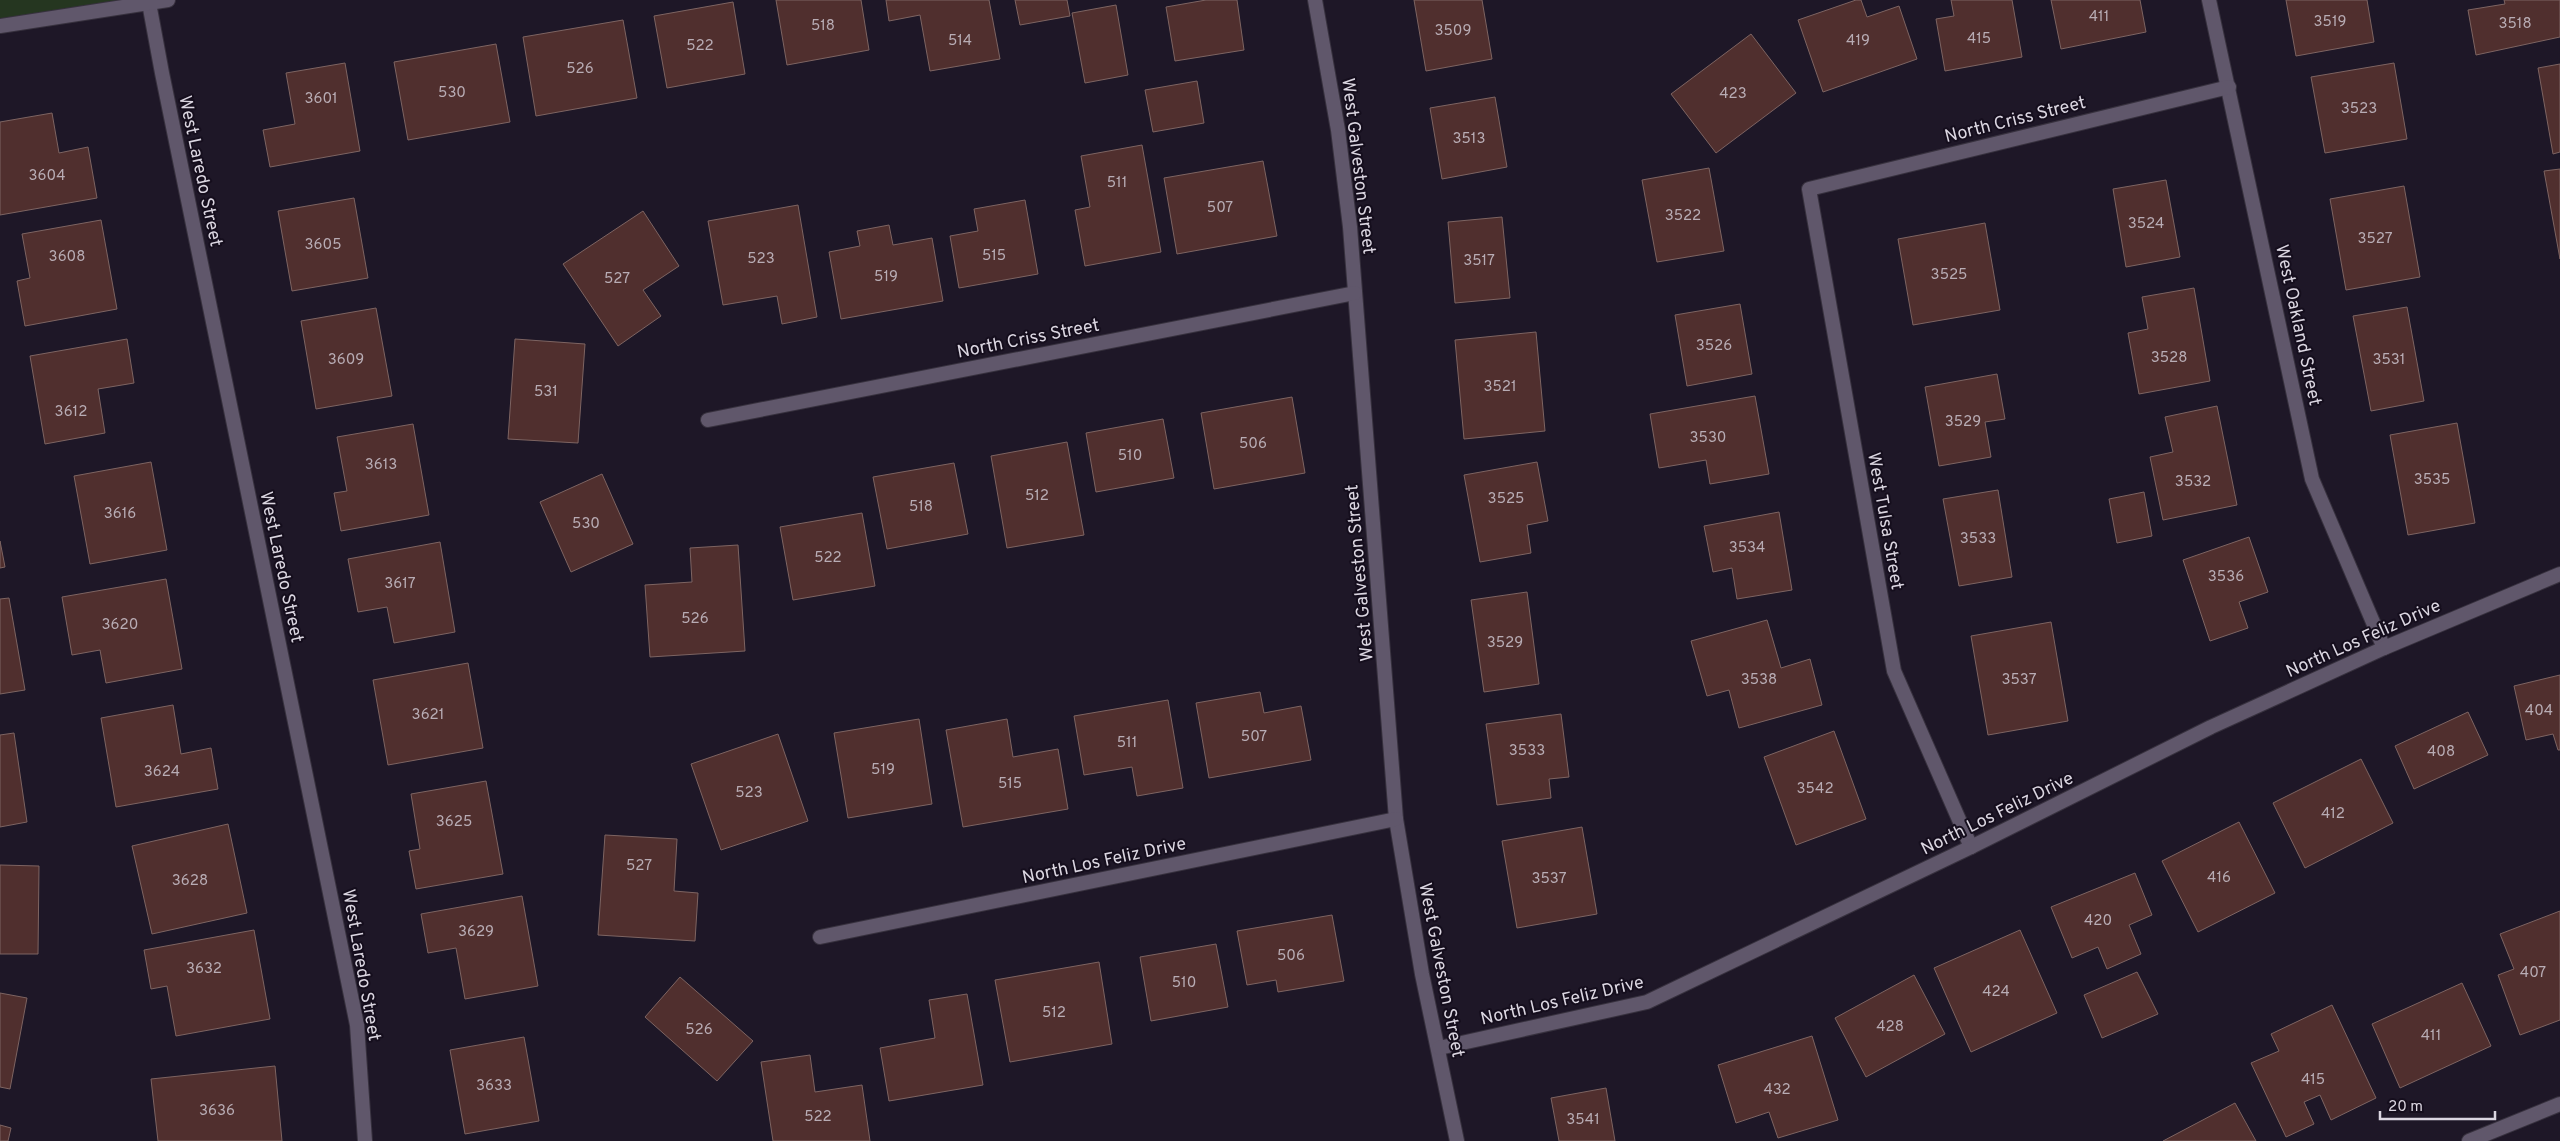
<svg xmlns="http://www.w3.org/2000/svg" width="2560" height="1141" viewBox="0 0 2560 1141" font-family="Overpass,sans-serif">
  <rect width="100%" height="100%" fill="#1e1727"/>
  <!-- green -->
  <path fill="#253620" d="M0,0H168L0,26Z"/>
  <!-- building -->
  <g fill="#502f2e" stroke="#7d6462">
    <path d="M776,0H861L869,50L787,65Z"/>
    <path d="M886,0H989L1000,59L930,71L920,15L889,21Z"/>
    <path d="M1015,0H1067L1070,16L1020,25Z"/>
    <path d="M1206,0H1237L1244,50L1175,61L1166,7Z"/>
    <path d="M1414,0H1482L1492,59L1426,71Z"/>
    <path d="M1856,0H1861L1867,17L1899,6L1917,59L1823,92L1798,20Z"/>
    <path d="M1951,0H2012L2022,57L1945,71L1936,19L1954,16Z"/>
    <path d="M2051,0H2140L2146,32L2061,49Z"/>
    <path d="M2286,0H2367L2374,42L2296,56Z"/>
    <path d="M2504,0H2560V37L2476,55L2468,10L2505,4Z"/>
    <path d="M733,2L745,74L667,88L654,16Z"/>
    <path d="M1116,5L1128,75L1085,83L1072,13Z"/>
    <path d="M623,20L637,98L536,116L523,37Z"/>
    <path d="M1751,34L1796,93L1716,153L1671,94Z"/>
    <path d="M496,44L510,122L408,140L394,62Z"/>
    <path d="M345,63L360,151L270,167L263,130L295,124L286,73Z"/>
    <path d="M2394,63L2407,139L2325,153L2311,77Z"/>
    <path d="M2560,64V152L2553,154L2538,68Z"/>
    <path d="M1197,81L1204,123L1153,132L1145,90Z"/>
    <path d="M1495,97L1507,167L1442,179L1430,108Z"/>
    <path d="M52,113L59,153L88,147L97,198L0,215V122Z"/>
    <path d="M1142,145L1161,252L1085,266L1075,210L1090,207L1081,156Z"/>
    <path d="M1263,161L1277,236L1177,254L1164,178Z"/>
    <path d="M1709,168L1724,251L1657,262L1642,180Z"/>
    <path d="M2560,169V259L2544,171Z"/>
    <path d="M2166,180L2180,257L2126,267L2113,189Z"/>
    <path d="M2404,186L2420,277L2346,290L2330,199Z"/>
    <path d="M354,198L368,278L292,291L278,211Z"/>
    <path d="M1025,200L1038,274L959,288L950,236L978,231L974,209Z"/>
    <path d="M798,205L817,317L782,324L777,296L723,305L708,221Z"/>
    <path d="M643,211L679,266L643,290L661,316L618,346L563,264Z"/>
    <path d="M1502,217L1510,298L1455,303L1448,222Z"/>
    <path d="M101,220L117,309L25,326L17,281L30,278L22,234Z"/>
    <path d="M1985,223L2000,310L1913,325L1898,239Z"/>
    <path d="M889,225L893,245L932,238L943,301L841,319L829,252L860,246L857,231Z"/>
    <path d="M2194,288L2210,381L2139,394L2128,333L2148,329L2142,297Z"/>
    <path d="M1740,304L1752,374L1687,386L1675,315Z"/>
    <path d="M2407,307L2424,401L2371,411L2353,316Z"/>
    <path d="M376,308L392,396L316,409L301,321Z"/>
    <path d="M1536,332L1545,431L1464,439L1455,340Z"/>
    <path d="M127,339L134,383L98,389L105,433L45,444L30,356Z"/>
    <path d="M515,339L585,344L578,443L508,439Z"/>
    <path d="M1997,374L2005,419L1985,422L1991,457L1939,466L1925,387Z"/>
    <path d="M1755,396L1769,474L1710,484L1706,460L1659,468L1650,414Z"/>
    <path d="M1292,397L1305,473L1214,489L1201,413Z"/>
    <path d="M2217,406L2237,505L2163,520L2150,457L2173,452L2165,417Z"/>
    <path d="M1163,419L1174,478L1096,492L1086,433Z"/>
    <path d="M2457,423L2475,523L2408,535L2390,435Z"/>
    <path d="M413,424L429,515L341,531L334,493L347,491L337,437Z"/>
    <path d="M1067,442L1084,535L1007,548L991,456Z"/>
    <path d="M151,462L167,550L90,564L74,476Z"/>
    <path d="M1537,462L1548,521L1527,525L1531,553L1480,562L1464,475Z"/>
    <path d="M954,463L968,534L887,549L873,477Z"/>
    <path d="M602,474L633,544L571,572L540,502Z"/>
    <path d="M1998,490L2012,577L1959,586L1943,499Z"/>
    <path d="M2144,492L2152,536L2117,543L2109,499Z"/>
    <path d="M1779,512L1792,590L1737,599L1732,568L1713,572L1704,526Z"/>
    <path d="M862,513L875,586L793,600L780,527Z"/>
    <path d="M2249,537L2268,592L2239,602L2248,628L2210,641L2183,560Z"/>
    <path d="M0,541L5,567L0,568Z"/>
    <path d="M440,542L455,632L394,643L387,607L358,612L348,559Z"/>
    <path d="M738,545L745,651L650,657L645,585L692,582L690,548Z"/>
    <path d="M166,579L182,669L106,683L100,650L72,655L62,597Z"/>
    <path d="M1527,592L1539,684L1484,692L1471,600Z"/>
    <path d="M9,598L25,690L0,694V599Z"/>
    <path d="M1767,620L1781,668L1810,659L1822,705L1739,728L1729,690L1707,696L1691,641Z"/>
    <path d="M2051,622L2068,721L1988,735L1971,636Z"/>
    <path d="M468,663L483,748L388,765L373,680Z"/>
    <path d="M2560,675V750H2558L2553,734L2526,740L2514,686Z"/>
    <path d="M1260,692L1264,713L1301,706L1311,760L1209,778L1196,703Z"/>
    <path d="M1168,700L1183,788L1137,796L1132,767L1084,775L1074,716Z"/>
    <path d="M173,705L181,754L211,748L218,789L116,807L101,718Z"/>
    <path d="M2468,712L2488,755L2414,789L2395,746Z"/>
    <path d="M1561,714L1569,777L1549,779L1551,798L1497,805L1486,724Z"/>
    <path d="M919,719L932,804L848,818L834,733Z"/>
    <path d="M1007,719L1013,757L1058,749L1068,809L963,827L946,730Z"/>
    <path d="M1834,731L1866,819L1796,845L1764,757Z"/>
    <path d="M14,733L27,822L0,827V735Z"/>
    <path d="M778,734L808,821L721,850L691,764Z"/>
    <path d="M2361,759L2393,823L2305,868L2273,803Z"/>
    <path d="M486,781L503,874L416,889L409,851L420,849L411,794Z"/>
    <path d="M2239,822L2275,893L2198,932L2162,861Z"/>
    <path d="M228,824L247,913L152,934L132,846Z"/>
    <path d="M1582,827L1597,914L1517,928L1502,841Z"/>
    <path d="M605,835L677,839L674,891L698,893L695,941L598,935Z"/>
    <path d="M0,865L39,866L38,954H0Z"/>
    <path d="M2135,873L2152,915L2129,925L2141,954L2107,969L2098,947L2072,958L2051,907Z"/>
    <path d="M522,896L538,986L465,999L456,948L428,953L421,914Z"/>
    <path d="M2560,911V1020L2520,1035L2498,975L2514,969L2500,934Z"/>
    <path d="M1332,915L1344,981L1278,992L1276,980L1247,985L1237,931Z"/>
    <path d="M254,930L270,1019L176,1036L167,986L151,989L144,950Z"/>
    <path d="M2020,930L2057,1013L1971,1052L1934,968Z"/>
    <path d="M1216,944L1228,1007L1151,1021L1140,957Z"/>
    <path d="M1099,962L1112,1044L1010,1062L995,980Z"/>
    <path d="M2137,972L2158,1014L2102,1038L2084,995Z"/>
    <path d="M1914,975L1945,1034L1866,1077L1835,1018Z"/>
    <path d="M680,977L753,1041L717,1081L645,1017Z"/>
    <path d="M2462,983L2491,1046L2400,1088L2372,1024Z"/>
    <path d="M0,993L27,998L10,1089L0,1087Z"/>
    <path d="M967,994L983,1085L889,1101L880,1048L935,1038L929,1000Z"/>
    <path d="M2332,1005L2376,1098L2331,1120L2320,1095L2304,1102L2314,1124L2286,1137L2251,1063L2279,1051L2271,1034Z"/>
    <path d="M1812,1036L1838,1120L1778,1138L1769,1112L1736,1123L1718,1065Z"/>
    <path d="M524,1037L539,1121L465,1134L450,1050Z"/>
    <path d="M810,1055L815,1092L862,1085L870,1141H773L761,1062Z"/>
    <path d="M275,1066L282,1141H158L151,1079Z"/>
    <path d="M1606,1088L1615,1141H1559L1551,1098Z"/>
    <path d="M2235,1103L2256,1141H2163Z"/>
    <path d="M0,1125L11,1128L8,1141H0Z"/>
  </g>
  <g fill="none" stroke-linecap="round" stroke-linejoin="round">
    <!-- minor casing -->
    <g stroke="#37313e" stroke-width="16">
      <g id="minor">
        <path d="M1315,0L1338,130L1350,227L1396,819L1422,974L1457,1141"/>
        <path d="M2209,0L2312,479L2384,648"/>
        <path d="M149,3L162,73L357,1025L365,1141"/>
        <path d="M708,420L1355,293"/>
        <path d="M1971,847L1894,671L1809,189L2229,87"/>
        <path d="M820,937L1396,819"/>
        <path d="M1439,1048L1647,1002L1971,847L2211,727L2384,648L2560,574"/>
        <path d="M2469,1141L2560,1104"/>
      </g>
    </g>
    <!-- tertiary casing -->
    <g stroke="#37313e" stroke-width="16">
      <path id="tertiary" d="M0,26L168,0"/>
    </g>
    <!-- minor -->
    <use href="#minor" stroke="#60576b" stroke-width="14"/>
    <!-- tertiary -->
    <use href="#tertiary" stroke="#60576b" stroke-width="14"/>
  </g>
  <g text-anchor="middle" stroke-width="4" stroke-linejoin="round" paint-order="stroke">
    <!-- number labels -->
    <g font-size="15" fill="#b8acb4">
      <text x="2099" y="21">411</text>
      <text x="2330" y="26">3519</text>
      <text x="2515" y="28">3518</text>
      <text x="823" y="30">518</text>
      <text x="1453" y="35">3509</text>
      <text x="1979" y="43">415</text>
      <text x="960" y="45">514</text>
      <text x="1858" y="45">419</text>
      <text x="700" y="50">522</text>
      <text x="580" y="73">526</text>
      <text x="452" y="97">530</text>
      <text x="1733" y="98">423</text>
      <text x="321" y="103">3601</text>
      <text x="2359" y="113">3523</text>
      <text x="1469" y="143">3513</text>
      <text x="47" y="180">3604</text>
      <text x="1117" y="187">511</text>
      <text x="1220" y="212">507</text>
      <text x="1683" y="220">3522</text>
      <text x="2146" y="228">3524</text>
      <text x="2375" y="243">3527</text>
      <text x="323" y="249">3605</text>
      <text x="994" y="260">515</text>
      <text x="67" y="261">3608</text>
      <text x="761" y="263">523</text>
      <text x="1479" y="265">3517</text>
      <text x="1949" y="279">3525</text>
      <text x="886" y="281">519</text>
      <text x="617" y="283">527</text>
      <text x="1714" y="350">3526</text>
      <text x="2169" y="362">3528</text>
      <text x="346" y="364">3609</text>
      <text x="2389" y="364">3531</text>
      <text x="1500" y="391">3521</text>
      <text x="546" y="396">531</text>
      <text x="71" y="416">3612</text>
      <text x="1963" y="426">3529</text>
      <text x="1708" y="442">3530</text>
      <text x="1253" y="448">506</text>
      <text x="1130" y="460">510</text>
      <text x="381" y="469">3613</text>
      <text x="2432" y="484">3535</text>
      <text x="2193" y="486">3532</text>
      <text x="1037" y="500">512</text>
      <text x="1506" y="503">3525</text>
      <text x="921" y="511">518</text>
      <text x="120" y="518">3616</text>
      <text x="586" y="528">530</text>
      <text x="1978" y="543">3533</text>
      <text x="1747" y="552">3534</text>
      <text x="828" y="562">522</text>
      <text x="2226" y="581">3536</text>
      <text x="400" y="588">3617</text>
      <text x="695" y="623">526</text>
      <text x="120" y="629">3620</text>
      <text x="1505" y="647">3529</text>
      <text x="1759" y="684">3538</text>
      <text x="2019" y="684">3537</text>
      <text x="2539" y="715">404</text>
      <text x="428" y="719">3621</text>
      <text x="1254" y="741">507</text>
      <text x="1127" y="747">511</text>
      <text x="1527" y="755">3533</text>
      <text x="2441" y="756">408</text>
      <text x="883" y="774">519</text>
      <text x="162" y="776">3624</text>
      <text x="1010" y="788">515</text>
      <text x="1815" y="793">3542</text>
      <text x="749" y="797">523</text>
      <text x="2333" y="818">412</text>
      <text x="454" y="826">3625</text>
      <text x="639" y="870">527</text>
      <text x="2219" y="882">416</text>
      <text x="1549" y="883">3537</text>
      <text x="190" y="885">3628</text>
      <text x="2098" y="925">420</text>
      <text x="476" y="936">3629</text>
      <text x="1291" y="960">506</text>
      <text x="204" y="973">3632</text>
      <text x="2533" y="977">407</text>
      <text x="1184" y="987">510</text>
      <text x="1996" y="996">424</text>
      <text x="1054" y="1017">512</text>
      <text x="1890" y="1031">428</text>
      <text x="699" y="1034">526</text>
      <text x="2431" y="1040">411</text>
      <text x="2313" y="1084">415</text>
      <text x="494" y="1090">3633</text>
      <text x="1777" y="1094">432</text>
      <text x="217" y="1115">3636</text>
      <text x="818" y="1121">522</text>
      <text x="1583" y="1124">3541</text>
    </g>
    <!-- street labels -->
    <g font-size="18" fill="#dbd6e1" stroke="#150e1d">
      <text transform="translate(2015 119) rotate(-14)" y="6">North Criss Street</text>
      <text transform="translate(1359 166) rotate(83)" y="6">West Galveston Street</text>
      <text transform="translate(201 171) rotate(78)" y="6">West Laredo Street</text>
      <text transform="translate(2299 325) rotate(78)" y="6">West Oakland Street</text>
      <text transform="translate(1028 338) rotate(-11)" y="6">North Criss Street</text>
      <text transform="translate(1886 521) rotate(80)" y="6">West Tulsa Street</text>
      <text transform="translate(282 567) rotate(78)" y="6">West Laredo Street</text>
      <text transform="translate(1359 573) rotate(-95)" y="6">West Galveston Street</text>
      <text transform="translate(2363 638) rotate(-24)" y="6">North Los Feliz Drive</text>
      <text transform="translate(1997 813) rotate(-26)" y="6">North Los Feliz Drive</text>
      <text transform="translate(1104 860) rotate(-12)" y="6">North Los Feliz Drive</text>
      <text transform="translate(362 965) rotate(80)" y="6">West Laredo Street</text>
      <text transform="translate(1442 970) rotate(79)" y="6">West Galveston Street</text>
      <text transform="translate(1562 1000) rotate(-13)" y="6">North Los Feliz Drive</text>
    </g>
  </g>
  <!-- scale -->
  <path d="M2380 1111v8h115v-8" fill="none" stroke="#dbd6e1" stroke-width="2.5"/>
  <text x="2388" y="1111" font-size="15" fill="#dbd6e1" stroke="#150e1d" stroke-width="4" paint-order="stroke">20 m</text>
</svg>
